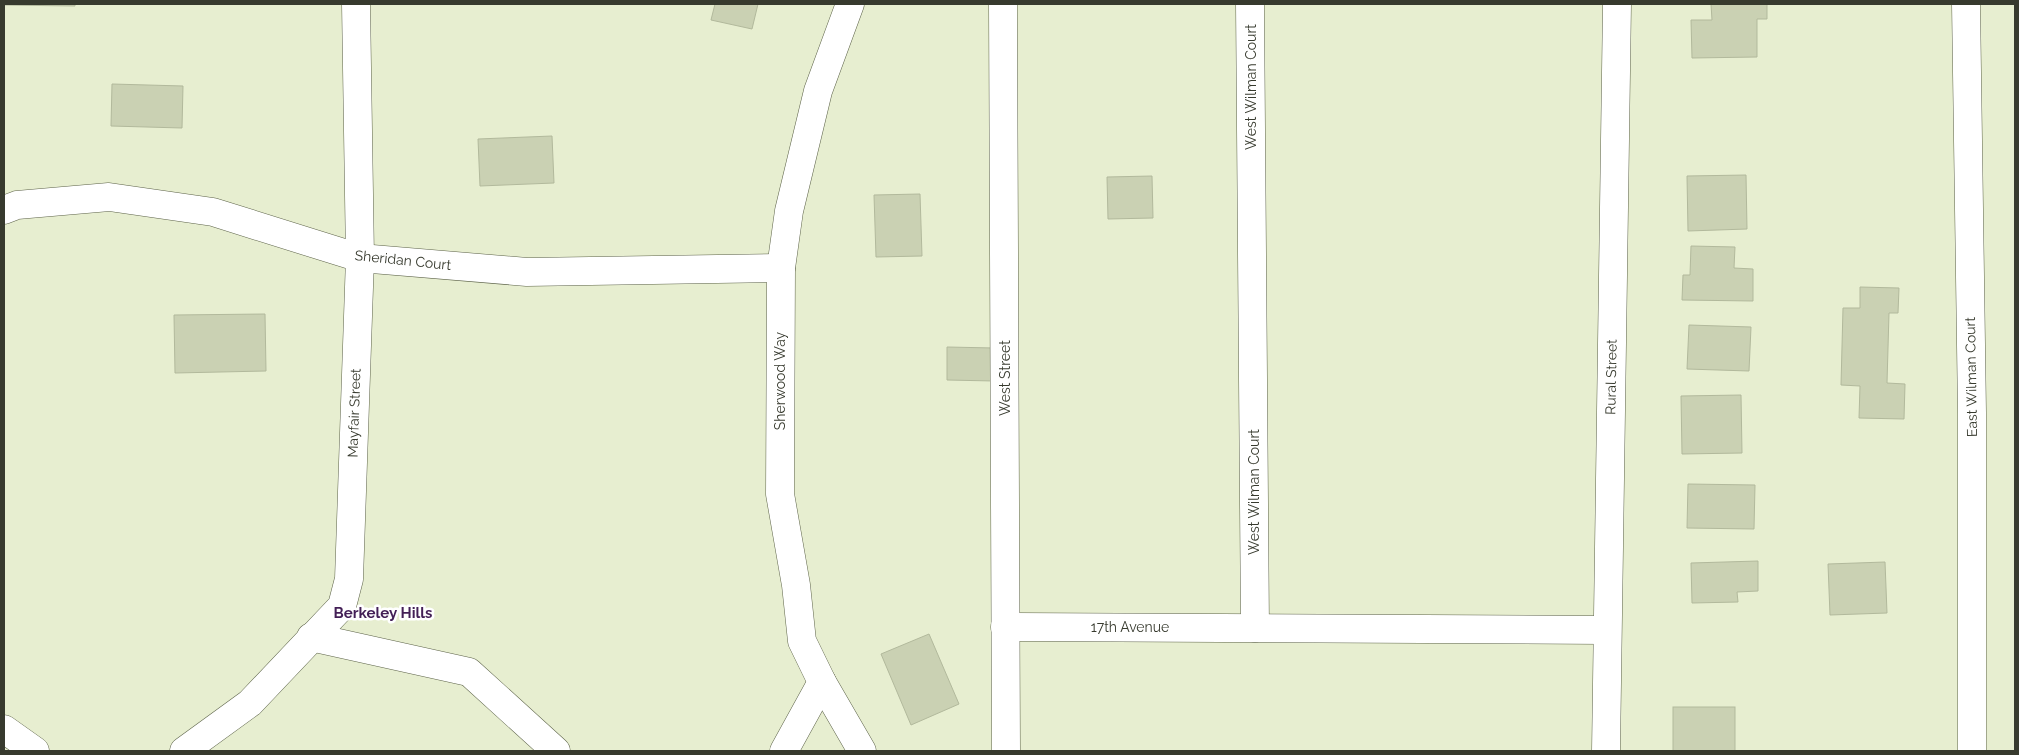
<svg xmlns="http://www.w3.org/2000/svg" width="2019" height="755" viewBox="0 0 2019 755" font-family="Raleway,sans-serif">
  <rect width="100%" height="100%" fill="#e7eed0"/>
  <!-- building -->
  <g fill="#cad1b3" stroke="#b2b99c">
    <path d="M4,4H75V6L4,5Z"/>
    <path d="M715,4H758L752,29L711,20Z"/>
    <path d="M1711,4H1767V19H1757V57L1692,58L1691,20H1712Z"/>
    <path d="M112,84L183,86L182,128L111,126Z"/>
    <path d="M552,136L554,183L480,186L478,139Z"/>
    <path d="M1746,175L1747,229L1688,231L1687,176Z"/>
    <path d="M1152,176L1153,218L1108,219L1107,177Z"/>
    <path d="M920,194L922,256L876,257L874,195Z"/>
    <path d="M1691,246L1735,247L1734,268L1753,269V301L1682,300L1683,275H1690Z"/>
    <path d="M1860,287L1899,288L1898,313H1889L1887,383L1905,384L1904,419L1859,418L1860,386L1841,385L1843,308H1860Z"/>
    <path d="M265,314L266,371L175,373L174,315Z"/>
    <path d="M1689,325L1751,327L1749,371L1687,369Z"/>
    <path d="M947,347L994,348V381L947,380Z"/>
    <path d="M1741,395L1742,453L1682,454L1681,396Z"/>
    <path d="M1688,484L1755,485L1754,529L1687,528Z"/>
    <path d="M1758,561V591L1737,592L1738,602L1692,603L1691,563Z"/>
    <path d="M1885,562L1887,613L1830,615L1828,564Z"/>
    <path d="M929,634L959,704L911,725L881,654Z"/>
    <rect x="1673" y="707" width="62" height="44"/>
  </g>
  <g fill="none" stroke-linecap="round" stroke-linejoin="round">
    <!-- minor casing -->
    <g stroke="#5d6349" stroke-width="29">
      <g id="minor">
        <path d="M850,4L818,91L789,211L781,268L780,494L796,585L802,641L822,682L862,751"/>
        <path d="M1003,4L1006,751"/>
        <path d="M1250,4L1255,628"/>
        <path d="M1966,4L1972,413V751"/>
        <path d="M4,210L17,205L109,197L213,212L360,258L527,272L781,268"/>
        <path d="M1005,627L1607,630"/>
        <path d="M311,637L469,672L556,751"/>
        <path d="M4,729L35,751"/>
        <path d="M184,751L250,703L342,606L349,579L360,258L356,4"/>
        <path d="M784,751L822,682"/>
        <path d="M1606,751L1617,4"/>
      </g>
    </g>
    <!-- minor -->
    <use href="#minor" stroke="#fff" stroke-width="28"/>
  </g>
  <g text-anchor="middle" stroke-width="5" stroke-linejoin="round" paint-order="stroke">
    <!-- street labels -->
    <g font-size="14" fill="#373a2e" stroke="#fff">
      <text transform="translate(1251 87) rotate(-90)" y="5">West Wilman Court</text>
      <text transform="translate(403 260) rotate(6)" y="5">Sheridan Court</text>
      <text transform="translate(1611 377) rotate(-89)" y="5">Rural Street</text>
      <text transform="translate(1971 377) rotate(-91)" y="5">East Wilman Court</text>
      <text transform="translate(1005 378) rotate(-90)" y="5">West Street</text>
      <text transform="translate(780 381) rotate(-90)" y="5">Sherwood Way</text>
      <text transform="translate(354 413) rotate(-88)" y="5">Mayfair Street</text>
      <text transform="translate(1254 492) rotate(-90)" y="5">West Wilman Court</text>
      <text x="1130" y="632">17th Avenue</text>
    </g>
    <!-- neighbourhood labels -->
    <g font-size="15" font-weight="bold" fill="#431f56" stroke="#fff">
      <text x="383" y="618">Berkeley Hills</text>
    </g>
  </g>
  <!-- border -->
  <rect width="2019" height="755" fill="none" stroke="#373a2e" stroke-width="10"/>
</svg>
